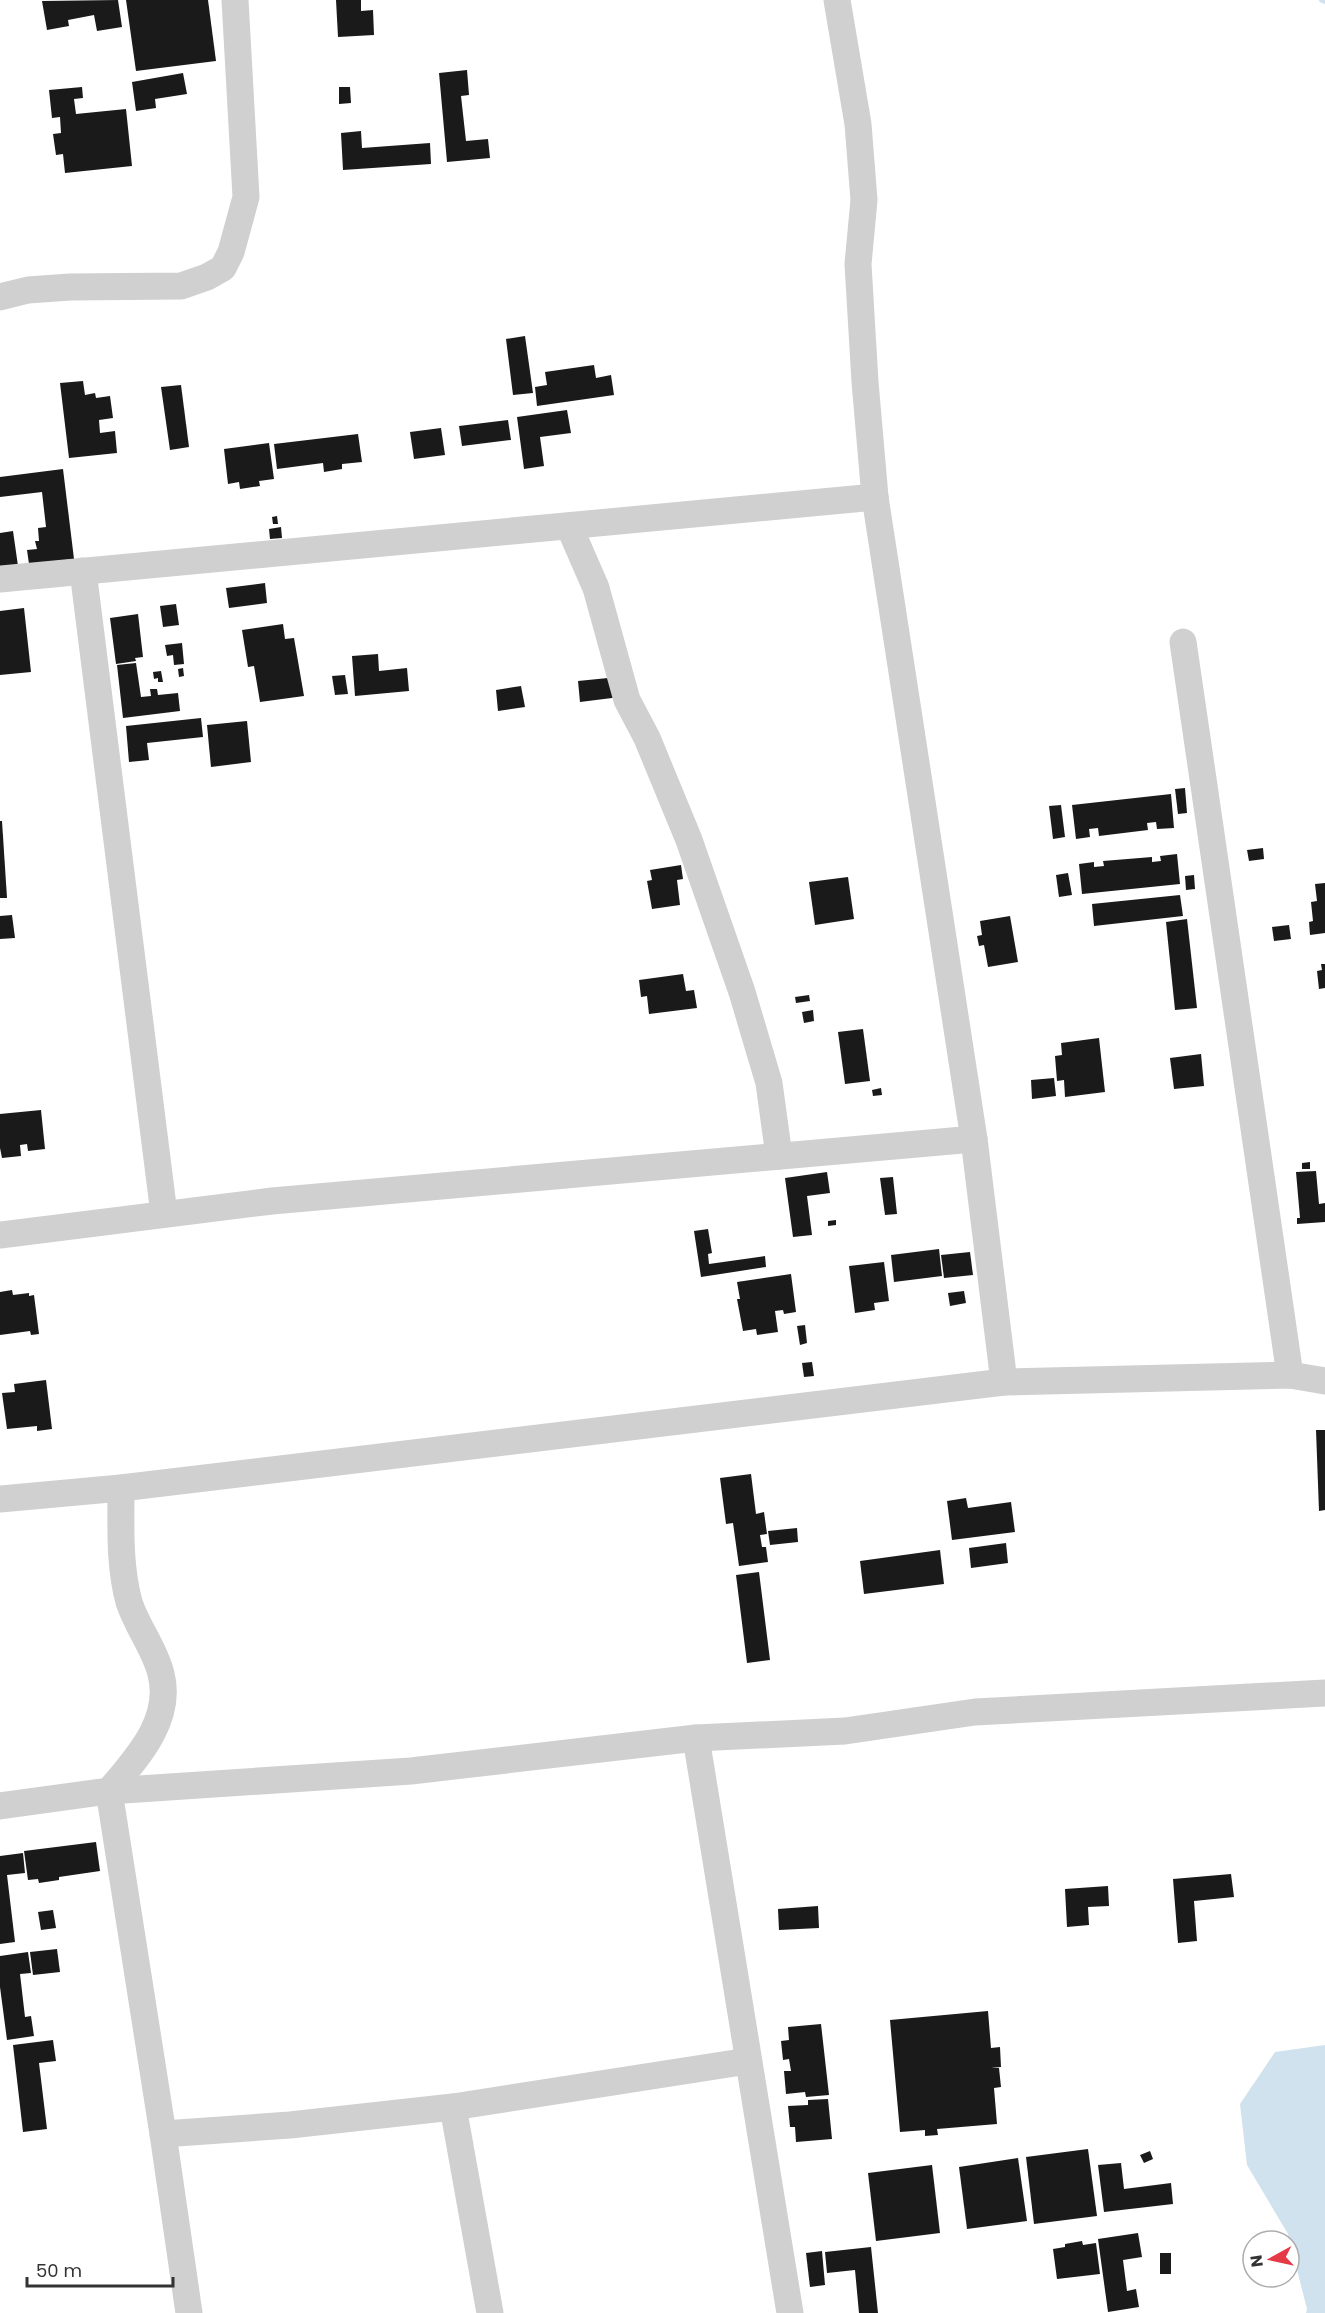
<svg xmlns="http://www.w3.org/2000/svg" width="1325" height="2313" viewBox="0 0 1325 2313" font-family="Poppins,sans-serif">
  <rect width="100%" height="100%" fill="#fff"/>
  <!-- water -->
  <path fill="#cfe2ee" d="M1325,2045V2313H1306L1307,2309L1288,2234L1247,2165L1240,2104L1275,2052Z"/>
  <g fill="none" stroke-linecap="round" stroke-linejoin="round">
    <!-- stream -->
    <path stroke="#cfe2ee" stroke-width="6" d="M1322,0L1325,1"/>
  </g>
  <!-- building -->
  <g fill="#1a1a1a">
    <path d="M118,0L122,27L97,31L94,15L68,20L69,26L47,30L42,1Z"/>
    <path d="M126,0H208L216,61L136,71Z"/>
    <path d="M336,0H361V11L373,10L374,35L338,37Z"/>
    <path d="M467,70L469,95L461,96L466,141L488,139L490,158L447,162L439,73Z"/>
    <path d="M183,73L187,94L155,99L156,108L136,111L132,82Z"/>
    <path d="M82,87L83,98L74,99L76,114L126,109L132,166L65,173L63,154L56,155L53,134L61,133L60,117L52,118L49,90Z"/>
    <path d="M339,87H350L351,103L339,104Z"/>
    <path d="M361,131L362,148L430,143L431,164L343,170L341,133Z"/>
    <path d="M525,336L533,393L513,395L506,339Z"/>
    <path d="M594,365L596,378L611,375L614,395L537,406L535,387L547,385L545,372Z"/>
    <path d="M83,381L85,395L95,393L96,398L110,396L113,418L99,420L100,433L115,431L117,453L69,458L60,383Z"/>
    <path d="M181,385L189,447L170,450L161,387Z"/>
    <path d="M567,410L571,433L540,437L544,466L524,469L517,417Z"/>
    <path d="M508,420L511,440L462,446L459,426Z"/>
    <path d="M441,428L445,455L414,459L410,432Z"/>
    <path d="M358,434L362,462L342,464V469L324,472L323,463L277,469L274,444Z"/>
    <path d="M269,443L274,479L259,481L260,486L240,489L239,482L228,484L224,449Z"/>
    <path d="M63,469L74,559L29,564L27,550L37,549L35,541H39L38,528L46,527L42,492L0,497V477Z"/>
    <path d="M277,516L278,524H273L272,517Z"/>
    <path d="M281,527L282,538L270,539L269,529Z"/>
    <path d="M13,531L18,566L0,569V533Z"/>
    <path d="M265,583L267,603L229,608L226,588Z"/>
    <path d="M176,604L179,625L163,627L160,606Z"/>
    <path d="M24,608L31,672L0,675V611Z"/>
    <path d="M138,614L143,657L135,658L136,661L116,664L110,618Z"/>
    <path d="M283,624L285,639L294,638L304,696L260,702L254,666L248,667L242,630Z"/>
    <path d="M182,643L184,664L174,665L173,655L167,656L165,645Z"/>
    <path d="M378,654L379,671L407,668L409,691L355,696L352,656Z"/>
    <path d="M136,663L141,697L151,696L150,689H157L158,695L178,693L180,711L123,718L117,665Z"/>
    <path d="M183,668L184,676L179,677L178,669Z"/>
    <path d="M161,671L163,682H158V678L154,679L153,672Z"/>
    <path d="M345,675L348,694L335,695L332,676Z"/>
    <path d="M618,677L620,697L580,702L578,681Z"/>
    <path d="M521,686L525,707L498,711L496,690Z"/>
    <path d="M201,718L203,737L147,743L149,760L129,762L126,726Z"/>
    <path d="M247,721L251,762L211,767L207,725Z"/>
    <path d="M1185,788L1187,813L1178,814L1175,789Z"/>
    <path d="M1171,794L1174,828L1157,829L1156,822L1147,823L1148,830L1099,836L1098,828L1089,829L1090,837L1076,839L1072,805Z"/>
    <path d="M1061,805L1065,837L1053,839L1049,806Z"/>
    <path d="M0,821H2L7,898H0Z"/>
    <path d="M1263,848L1264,859L1249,861L1247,850Z"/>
    <path d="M1177,854L1180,884L1082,894L1079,864L1094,862V867L1104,866L1103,861L1152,857V862L1161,861L1160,856Z"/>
    <path d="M681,865L683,879L677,880L680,905L652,909L647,881L652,880L650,870Z"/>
    <path d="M1068,873L1072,895L1059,897L1056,875Z"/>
    <path d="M1194,875L1195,889L1186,890L1185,876Z"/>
    <path d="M848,877L854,919L815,925L809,882Z"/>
    <path d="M1325,883V933L1310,935L1309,922L1313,921L1311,902L1317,901L1315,884Z"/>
    <path d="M1180,895L1183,916L1094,926L1092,904Z"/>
    <path d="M12,915L15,938L0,939V916Z"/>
    <path d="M1010,916L1018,962L988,967L984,945L979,946L977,936L982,935L980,921Z"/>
    <path d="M1187,919L1197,1008L1175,1010L1166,922Z"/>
    <path d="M1289,925L1291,939L1274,941L1272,927Z"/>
    <path d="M1321,964H1325V988L1319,989L1317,971L1322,970Z"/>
    <path d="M683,974L686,991L694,990L697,1008L649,1014L647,996L641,997L639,980Z"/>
    <path d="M809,995L810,1001L796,1003L795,997Z"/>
    <path d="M813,1010L814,1021L804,1023L802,1012Z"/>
    <path d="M863,1029L870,1081L845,1084L838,1032Z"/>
    <path d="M1099,1038L1105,1092L1065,1097L1064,1080L1057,1081L1055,1056L1062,1055L1061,1043Z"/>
    <path d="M1201,1054L1204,1086L1174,1089L1170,1058Z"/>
    <path d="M1054,1078L1056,1096L1032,1099L1031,1080Z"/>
    <path d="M881,1088L882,1095L873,1096L872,1090Z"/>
    <path d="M41,1110L45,1149L28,1151L27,1144L20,1145L21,1156L2,1158L0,1148V1114Z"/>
    <path d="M1310,1162V1169H1302V1163Z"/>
    <path d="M1316,1171L1319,1204L1325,1203V1222L1297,1224V1218H1300L1296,1172Z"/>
    <path d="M827,1172L830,1193L807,1196L812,1235L793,1237L785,1178Z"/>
    <path d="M893,1177L897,1214L885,1215L880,1178Z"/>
    <path d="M836,1220V1225L828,1226V1221Z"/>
    <path d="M708,1229L712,1253L708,1254L709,1264L765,1256L766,1267L701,1277L694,1231Z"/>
    <path d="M939,1249L942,1276L894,1282L891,1255Z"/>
    <path d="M970,1252L973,1275L944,1278L941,1255Z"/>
    <path d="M884,1262L889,1301L874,1303L875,1310L855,1313L849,1266Z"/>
    <path d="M791,1274L796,1312L784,1314L783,1310L775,1311L778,1332L757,1335L756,1329L743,1331L737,1299H740L737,1282Z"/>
    <path d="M12,1290L13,1295L29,1293V1296L34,1295L39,1334L31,1335L30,1331L0,1335V1292Z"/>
    <path d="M964,1291L966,1303L950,1306L948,1293Z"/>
    <path d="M805,1325L807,1343L800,1345L797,1326Z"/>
    <path d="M812,1362L814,1376L804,1377L802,1363Z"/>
    <path d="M46,1380L52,1429L37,1431V1426L7,1429L2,1393L15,1392L14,1384Z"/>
    <path d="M1316,1430H1325V1510L1319,1511Z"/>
    <path d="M751,1474L756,1514L764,1512L767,1534L760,1535L762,1547H766L768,1562L739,1566L733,1523L726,1524L720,1478Z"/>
    <path d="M966,1498L968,1508L1011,1502L1015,1532L952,1540L947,1501Z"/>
    <path d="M797,1528L798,1542L770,1545L768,1531Z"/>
    <path d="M1006,1543L1008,1563L971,1568L969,1548Z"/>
    <path d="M940,1550L944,1584L864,1594L860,1561Z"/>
    <path d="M759,1572L770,1660L747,1663L736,1575Z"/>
    <path d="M96,1842L100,1871L59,1877V1880L39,1883L38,1879L28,1880L24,1851Z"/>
    <path d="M23,1853L25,1873L7,1875L15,1942L0,1944V1856Z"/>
    <path d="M1231,1874L1234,1897L1194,1901L1197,1941L1178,1943L1173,1879Z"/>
    <path d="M1108,1886L1109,1906L1088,1907L1089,1925L1067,1927L1065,1889Z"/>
    <path d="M818,1906L819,1928L779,1930L778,1909Z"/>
    <path d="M53,1910L56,1928L41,1930L38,1912Z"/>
    <path d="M57,1949L60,1972L33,1975L30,1952Z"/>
    <path d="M28,1952L31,1973L20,1974L25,2017L31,2016L34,2036L7,2040L0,1987V1956Z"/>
    <path d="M988,2011L991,2048L1000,2047L1001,2067L991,2068H999L1001,2087L994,2088L997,2124L937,2129L938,2135L925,2136V2130L900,2132L890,2020Z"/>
    <path d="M821,2024L829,2095L806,2097L805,2092L786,2094L784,2071H791L789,2059L783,2060L781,2041L789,2040L788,2027Z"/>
    <path d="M53,2040L56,2061L39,2063L47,2129L23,2132L13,2045Z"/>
    <path d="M828,2099L832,2139L796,2142L795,2127H790L788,2106L808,2105V2100Z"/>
    <path d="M1088,2149L1097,2216L1034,2224L1026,2157Z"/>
    <path d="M1150,2151L1153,2159L1144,2163L1140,2155Z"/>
    <path d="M1018,2158L1027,2221L967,2229L959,2167Z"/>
    <path d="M1121,2163L1124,2189L1171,2183L1173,2204L1104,2212L1098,2165Z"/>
    <path d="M932,2165L940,2233L876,2241L868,2173Z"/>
    <path d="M1138,2233L1142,2257L1123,2260L1127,2291L1136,2289L1139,2307L1108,2312L1098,2239Z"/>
    <path d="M1082,2241L1083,2245L1096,2243L1100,2274L1057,2279L1053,2249L1065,2247V2244Z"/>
    <path d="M871,2247L878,2313H859L855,2270L827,2273L825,2252Z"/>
    <path d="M822,2251L825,2285L810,2287L806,2253Z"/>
    <rect x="1160" y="2253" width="11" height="21"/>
  </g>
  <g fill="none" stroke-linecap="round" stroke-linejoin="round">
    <!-- minor -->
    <g stroke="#d0d0d0" stroke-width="27">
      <path d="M837,0L858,124L864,200L858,264L865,382L875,497"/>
      <path d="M0,297L28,290L70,287L181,286L207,277L223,268L231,252L246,197L235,0"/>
      <path d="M569,526L596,588L627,700L647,738L689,840L742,992L769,1083L779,1156"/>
      <path d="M83,571L164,1214"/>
      <path d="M0,579L875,497L974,1139L1004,1382"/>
      <path d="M1183,642L1290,1375"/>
      <path d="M0,1235L272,1201L974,1139"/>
      <path d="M121,1488C121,1527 119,1565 129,1602C137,1627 155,1649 161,1674C173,1720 136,1759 109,1791L163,2134L189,2313"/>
      <path d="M0,1499L121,1488L1004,1382L1290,1375L1325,1381"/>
      <path d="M696,1738L790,2313"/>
      <path d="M0,1806L109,1791L411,1771L696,1738L845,1731L975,1712L1325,1693"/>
      <path d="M453,2107L748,2061"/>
      <path d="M163,2134L290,2125L453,2107L490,2313"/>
    </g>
  </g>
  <!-- north arrow -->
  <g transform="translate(1271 2259) rotate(262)"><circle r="28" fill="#ffffff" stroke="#adadad" stroke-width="1.5"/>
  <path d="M0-4.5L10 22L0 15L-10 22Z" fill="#e63946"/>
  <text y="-9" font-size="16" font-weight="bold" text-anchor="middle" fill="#333333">N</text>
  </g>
  <!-- scale -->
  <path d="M27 2277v9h146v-9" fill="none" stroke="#333333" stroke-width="3"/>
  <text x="36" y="2277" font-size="18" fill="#333333" stroke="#ffffff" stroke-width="4.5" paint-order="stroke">50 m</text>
</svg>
